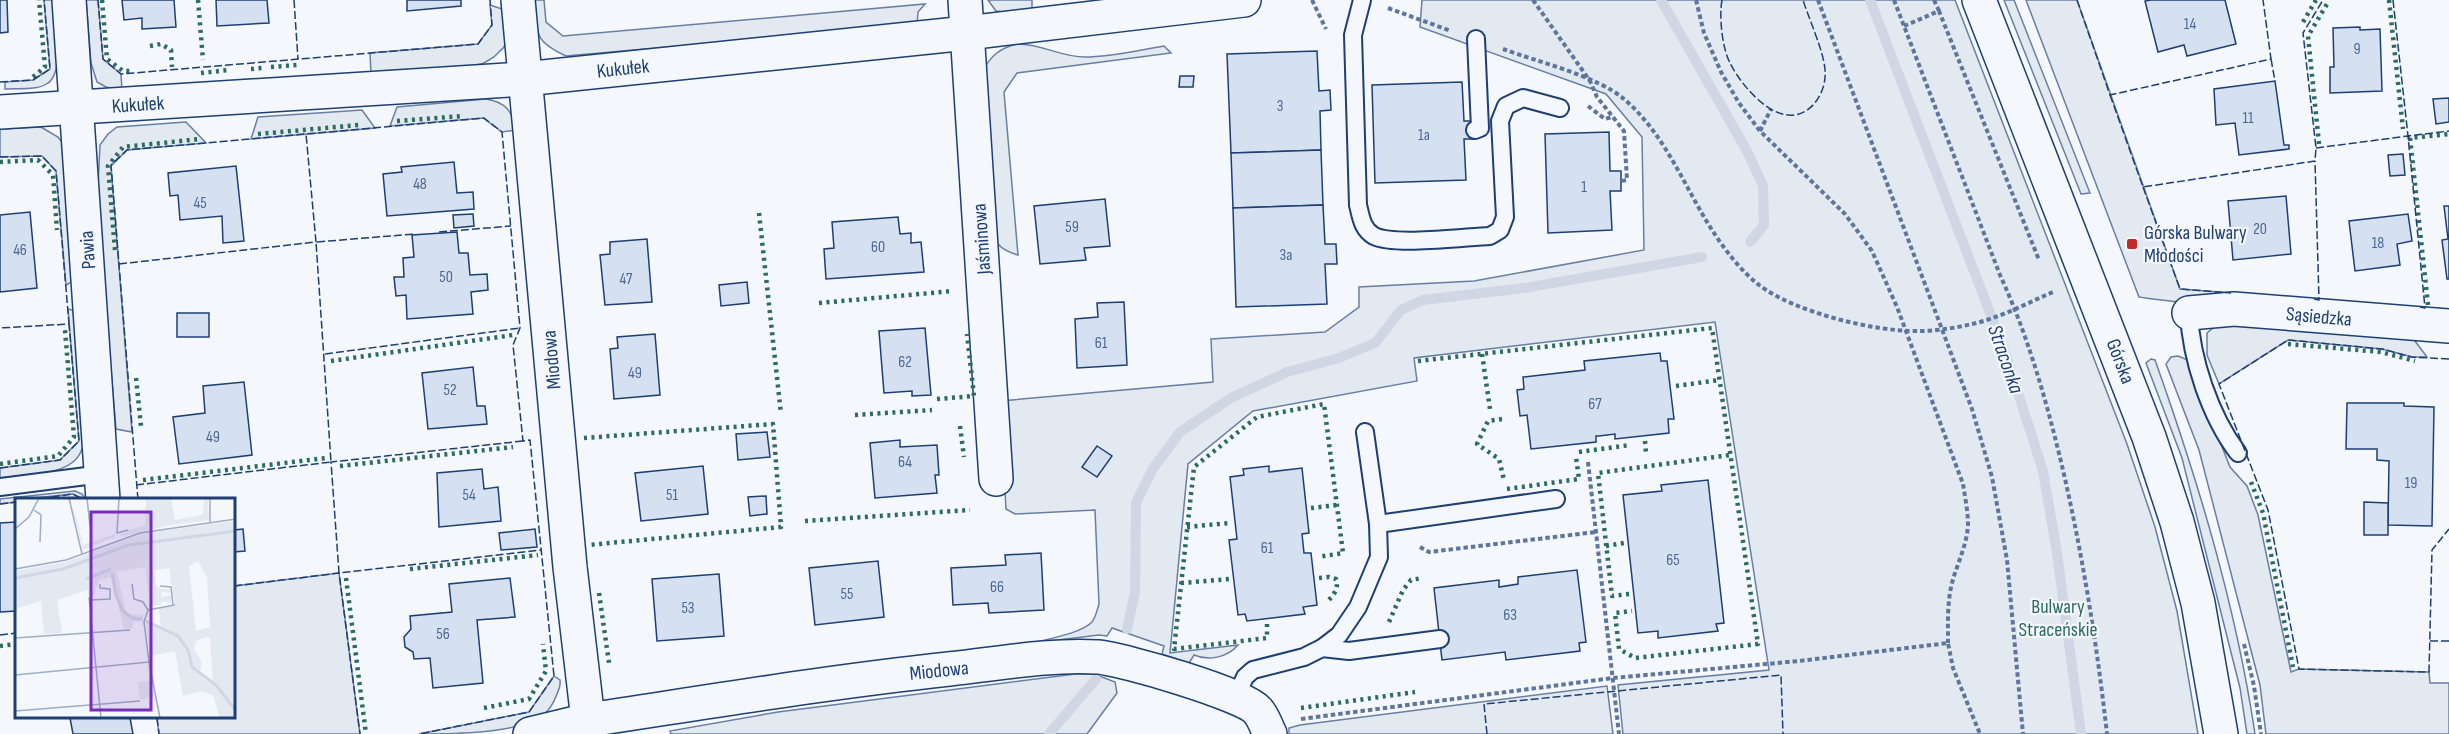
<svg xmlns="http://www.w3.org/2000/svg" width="2449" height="734" viewBox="0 0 2449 734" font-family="'Sofia Sans Condensed',sans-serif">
  <rect width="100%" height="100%" fill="#f4f7fb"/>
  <!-- green -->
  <g fill="#e3e9f0" stroke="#687fa3" stroke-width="1.5">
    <path d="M44,0H57C57,19 64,73 48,83C37,91 18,88 5,89V82L33,80L50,69Z"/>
    <path d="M86,0H98L103,59L121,74L122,91L106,87L97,82L91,63Z"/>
    <path d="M534,0H544L546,22L563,36L925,4L918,12L917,25L566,56C533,41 537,33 534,0Z"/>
    <path d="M988,0H1032V11L1009,13L996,11Z"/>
    <path d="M1422,0H1955L2127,444L2155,527L2177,611L2198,734H1623L1618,685L1769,670L1715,322L1414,358L1417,381L1253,411L1188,464L1170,653L1238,645C1227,658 1208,661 1194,655L1189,663L1162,654L1164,646L1112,628L1107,636L1099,635L1033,643C1048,639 1082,633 1092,622C1096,617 1097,610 1099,604L1095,510L1015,514L1006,509L1000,401L1213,382L1211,339L1325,332L1359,307V287L1474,281L1644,250L1642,137L1606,94L1420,27Z"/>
    <path d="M2004,0H2014L2090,193L2081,194Z"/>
    <path d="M2026,0H2077L2180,289L2233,293C2207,308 2168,301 2139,297Z"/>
    <path d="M490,5L505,10L507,37L504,47L494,57L484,63L474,66L371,74L370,53L478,44L492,25Z"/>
    <path d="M1016,44C1040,43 1060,57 1085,57C1111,57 1139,50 1164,46L1171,53L1017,73L1004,92L1018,255C1011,253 1003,250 998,244C985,224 984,101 983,70C992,55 999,49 1016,44Z"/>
    <path d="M486,99C505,102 513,111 516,130L502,132L483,118L390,126L397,107Z"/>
    <path d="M362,110L375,128L251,139L258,117Z"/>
    <path d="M186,122L206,143L127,150L111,166L132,432L116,429L97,205L100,145L108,134L117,127Z"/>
    <path d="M41,127L58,137L65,146L77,279L66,285L56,171L42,156L0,157V129Z"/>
    <path d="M68,309L80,312L87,433C84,443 82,455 73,462C55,476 22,475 0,478V468L60,460L79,441Z"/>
    <path d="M2220,322L2412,337L2427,357H2412L2382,349L2288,340L2219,384L2207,355V333Z"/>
    <path d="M2178,356L2188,360L2230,467L2247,486L2258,515L2291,672L2299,669L2429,672L2430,683H2449V734H2266L2260,685L2199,450L2166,364L2171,357Z"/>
    <path d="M2151,359L2155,360C2198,481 2236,606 2255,734H2247L2240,688L2182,458L2146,363Z"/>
    <path d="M75,491L82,494L86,500L73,494L16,500V502L0,504V499Z"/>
    <path d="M339,573L360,734H159L157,718H234V586Z"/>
    <path d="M1075,674H1094L1115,682L1117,693L1087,734H671L670,731L778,712Z"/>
    <path d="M554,676L560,680C561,686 559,689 557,694C554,702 549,711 542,716C516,734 450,734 419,734L529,712Z"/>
    <path d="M1607,686L1613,734H1289V728L1300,725Z"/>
  </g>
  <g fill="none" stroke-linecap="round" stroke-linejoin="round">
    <!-- stream -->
    <g stroke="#cfd7e4" stroke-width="10">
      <path d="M1661,0L1747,151L1763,186L1764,225L1750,242"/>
      <path d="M1870,0L2005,352L2043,471L2057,553L2081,734"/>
      <path d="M1127,629L1135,592L1136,503L1152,470L1180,432L1231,398L1287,372L1339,358L1375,343L1401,310L1423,300L1524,288L1702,257"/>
      <path d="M1049,734L1096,679"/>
    </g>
  </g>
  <!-- building -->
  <g fill="#d5e0f0" stroke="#1d3f73" stroke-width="1.5">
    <path d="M0,0H7L8,32L0,33Z"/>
    <path d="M122,0H174L176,27L142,29V18L124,20Z"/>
    <path d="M216,0H267L269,23L217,26Z"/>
    <path d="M407,0H461V6L407,11Z"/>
    <path d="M2151,0H2225L2236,44L2187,56L2184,45L2158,52L2145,1Z"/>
    <path d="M2360,27V30L2380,29L2382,91L2330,93V67H2334L2333,28Z"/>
    <path d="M1317,51L1319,91L1330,90L1331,110L1320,111L1321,150L1231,153L1227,54Z"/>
    <path d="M1180,76H1194L1193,87H1179Z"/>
    <path d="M2275,81L2284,145H2289V149L2239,155L2235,123L2216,125L2214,89Z"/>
    <path d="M1462,82L1464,121H1475V139H1464L1466,180L1375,183L1372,85Z"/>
    <path d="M2449,98V122L2436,124L2433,99Z"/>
    <path d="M1609,132L1610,171H1621V191H1610L1612,230L1548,233L1545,134Z"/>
    <path d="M1321,150L1323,205L1233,208L1231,153Z"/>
    <path d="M2403,154L2405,175L2390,176L2388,155Z"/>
    <path d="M454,162L457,193L473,192L474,209L387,216L383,174L402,172L401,167Z"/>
    <path d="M236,166L244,241L223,243L222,216L180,220L178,195L170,196L168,173Z"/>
    <path d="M2286,196L2291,254L2233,260L2228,201Z"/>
    <path d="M1105,199L1110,246L1084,248L1086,260L1040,264L1034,206Z"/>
    <path d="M1323,205L1325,244H1336L1337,264H1325L1327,304L1236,307L1233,208Z"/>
    <path d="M2444,206H2449V279H2447L2442,240L2448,239Z"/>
    <path d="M30,212L37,288L0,292V215Z"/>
    <path d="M473,214L474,226L454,228L453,215Z"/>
    <path d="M2408,214L2412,241L2397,244L2400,265L2355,271L2349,221Z"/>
    <path d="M898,217L900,234L911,233V243L921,242L924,272L826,279L824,249L834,248L832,222Z"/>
    <path d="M457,232L459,253H468L470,275L487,274L488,290L471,292L473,314L407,319L406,295L396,296L394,277H404L403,258L414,257L412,235Z"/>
    <path d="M647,239L652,302L605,305L600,255L610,254V242Z"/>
    <path d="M747,282L749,303L721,306L719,285Z"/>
    <path d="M1124,302L1127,365L1077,368L1075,319L1098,317L1097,303Z"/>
    <rect x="177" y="313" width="32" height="24"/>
    <path d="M925,328L931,395L912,396V391L884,393L879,331Z"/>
    <path d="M655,334L660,395L614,399L610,349L618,348L617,337Z"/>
    <path d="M1660,353L1661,361H1667L1674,419H1668L1669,433L1615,439V434L1599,436H1596V442L1531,449L1527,415L1520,416L1517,390L1524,389L1523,377L1585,370L1584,361Z"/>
    <path d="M473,367L477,406H485L487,424L428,429L422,373Z"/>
    <path d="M244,382L252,455L179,464L173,417L205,413L203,386Z"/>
    <path d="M2347,403H2404V406L2434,407L2432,526L2388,525L2389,461L2377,460V449H2346Z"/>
    <path d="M767,432L770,457L738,460L736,434Z"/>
    <path d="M900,440V447L937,445L939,475H935L937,493L875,498L870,443Z"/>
    <path d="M1097,446L1112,456L1097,477L1082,467Z"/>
    <path d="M703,466L708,514L641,521L635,473Z"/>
    <path d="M1269,466V472L1302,468L1309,533L1302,534L1304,553H1311L1317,605L1303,607L1305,614L1247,621L1245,614L1238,615L1229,540L1237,539L1230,477L1244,475L1243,469Z"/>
    <path d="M482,469L484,489L498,487L501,521L439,527L437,473Z"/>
    <path d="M1708,480L1724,623L1716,624L1718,631L1658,638V631L1638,633L1623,495L1662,491L1661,485Z"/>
    <path d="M766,496L767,514L750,516L748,497Z"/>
    <path d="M2364,502L2388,503V535H2364Z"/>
    <path d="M16,522V611L0,612V523Z"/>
    <path d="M243,529L245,551L234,552V530Z"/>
    <path d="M535,529L537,547L501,550L499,533Z"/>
    <path d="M1041,553L1044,610L989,613L988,603L953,605L951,568L1006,565L1005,555Z"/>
    <path d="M878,561L884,617L815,625L809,568Z"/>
    <path d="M1577,570L1586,642L1579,643L1580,651L1506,660L1505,652L1442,660L1434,588L1499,580V587L1518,584V577Z"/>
    <path d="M719,574L724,636L657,641L652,579Z"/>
    <path d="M510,578L515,617L477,620L483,683L433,688L430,658L414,659L413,652L405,647L404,637L411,629L410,616L452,612L449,584Z"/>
    <path d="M70,718H130L133,734H73Z"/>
  </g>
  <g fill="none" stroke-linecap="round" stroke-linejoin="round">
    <!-- lane casing -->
    <g stroke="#1d3f73" stroke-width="20">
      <g id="lane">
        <path d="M1362,0L1353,35L1358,205C1361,217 1362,229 1374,236C1394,246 1465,237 1490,236L1500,230L1505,217L1500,121L1506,106L1523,98L1560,108"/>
        <path d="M1475,130L1480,128L1476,39"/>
        <path d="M2189,313C2191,359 2210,416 2238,453"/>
        <path d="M1365,432L1378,524"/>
        <path d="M0,487L102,474"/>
        <path d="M1322,648L1349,651L1440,639"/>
        <path d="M1236,697L1245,677L1253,670L1304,657L1322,648L1339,635L1358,607L1379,557L1378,524L1556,499"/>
      </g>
    </g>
    <!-- street casing -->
    <g stroke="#1d3f73" stroke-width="36">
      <g id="street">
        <path d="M69,0L103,500"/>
        <path d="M518,0L570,567L588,720L530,734"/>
        <path d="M965,0L996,479"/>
        <path d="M0,112L524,79L967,33L1244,0"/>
        <path d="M2189,313L2234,309L2449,326"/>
        <path d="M588,720C708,702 828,682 949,669C998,664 1049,654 1098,657C1122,659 1243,694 1257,710C1263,716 1266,726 1270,734"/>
      </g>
    </g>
    <!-- secondary casing -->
    <g stroke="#1d3f73" stroke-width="36">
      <path id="secondary" d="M1979,0L2149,437L2177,522L2198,603L2221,734"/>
    </g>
    <!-- path -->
    <g stroke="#5e769c" stroke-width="4" stroke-dasharray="4.5 3" stroke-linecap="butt">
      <path d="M1312,0L1326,29"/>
      <path d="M1533,0L1590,81L1597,97L1624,131L1627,180L1621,181"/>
      <path d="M1696,0L1704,33L1721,72L1739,103L1760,131L1845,214L1872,251L1897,307L1963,484C1965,497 1968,511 1968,525C1967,545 1957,564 1952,583C1947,603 1948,623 1948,643"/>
      <path d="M1818,0L1972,409L1992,477L2007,560L2023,734"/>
      <path d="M1894,0L2000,275C2029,338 2047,403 2063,470C2083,557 2097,645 2107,734"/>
      <path d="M1934,0L1939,11"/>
      <path d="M1388,8L1451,31"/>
      <path d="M1904,26L1939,11L2039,260"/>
      <path d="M1503,49C1538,62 1597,76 1624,99C1665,134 1684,186 1712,230C1725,250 1741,271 1759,285C1794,312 1875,332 1919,331C1937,331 1955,328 1972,324C2000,318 2027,303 2053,292"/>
      <path d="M1588,106L1605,119L1612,117"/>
      <path d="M1760,131L1771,109"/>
      <path d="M1588,462L1619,734"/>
      <path d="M1420,547L1429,552L1596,532"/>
      <path d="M2244,644L2254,686L2261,734"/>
      <path d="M1301,719L1613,678L1799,661L1948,643L1953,668L1980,734"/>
    </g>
    <!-- lane -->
    <use href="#lane" stroke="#f4f7fb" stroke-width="16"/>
    <!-- street -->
    <use href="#street" stroke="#f4f7fb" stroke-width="33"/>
    <!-- secondary -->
    <use href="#secondary" stroke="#f4f7fb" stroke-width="33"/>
    <!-- hedge -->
    <g stroke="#2c6c60" stroke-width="4.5" stroke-dasharray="3 4.5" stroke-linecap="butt">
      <path d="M102,0L107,59L123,71H131"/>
      <path d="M198,0L203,60"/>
      <path d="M2389,0L2403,129"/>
      <path d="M2303,22L2316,0"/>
      <path d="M150,46L161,44L171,50L172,67"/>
      <path d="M271,67L297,65"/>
      <path d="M251,69L262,68"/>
      <path d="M201,73L229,70"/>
      <path d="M33,77L45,67L39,0"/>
      <path d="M397,121L463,116"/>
      <path d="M258,134L359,125"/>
      <path d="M2319,144L2308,36L2327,4"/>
      <path d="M0,162L38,160L53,175L57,230"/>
      <path d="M759,213L781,414"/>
      <path d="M115,250L108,166L123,147L200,139"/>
      <path d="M819,303L953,291"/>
      <path d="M2428,305L2410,138L2449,134"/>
      <path d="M2288,344L2381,352L2415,361"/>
      <path d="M1482,354L1490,409"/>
      <path d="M331,361L513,335"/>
      <path d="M1418,361L1712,328L1758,644L1635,658L1619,649L1615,613L1632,611"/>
      <path d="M136,378L141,426"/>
      <path d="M1676,386L1719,380"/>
      <path d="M937,399L974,396L967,334"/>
      <path d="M855,415L932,410"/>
      <path d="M1502,419L1488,421L1477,444L1499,459L1504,480"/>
      <path d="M960,426L964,457"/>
      <path d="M584,438L773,424L781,527L588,545"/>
      <path d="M1645,441L1646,453"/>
      <path d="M1579,452L1630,445"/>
      <path d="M0,464L58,456L74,437L65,330"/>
      <path d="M340,466L513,447"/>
      <path d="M143,480L326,458"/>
      <path d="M2251,482L2263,513L2293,667"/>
      <path d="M1507,489L1579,479L1576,457"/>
      <path d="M1311,508L1337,505"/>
      <path d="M805,521L970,510"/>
      <path d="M1187,527L1229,523"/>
      <path d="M1606,546L1624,543"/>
      <path d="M410,569L538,555"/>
      <path d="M346,578L366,734"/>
      <path d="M1319,578L1329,577L1336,579C1339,589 1334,594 1328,601"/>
      <path d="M1181,583L1230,579"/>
      <path d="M599,593L609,663"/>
      <path d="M1629,594L1612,596L1598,473L1730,455"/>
      <path d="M1389,622L1403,590L1411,580L1422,578"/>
      <path d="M1267,624V638L1174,649L1194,467L1257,417L1324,404L1343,553L1318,557"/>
      <path d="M0,646L16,644"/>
      <path d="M484,708L529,699L546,671L543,644"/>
      <path d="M1301,708L1415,692"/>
    </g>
    <!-- fence -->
    <g stroke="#1d3f73" stroke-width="1.5" stroke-dasharray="8 3" stroke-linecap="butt">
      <path d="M98,0L103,59L121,74L478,44L492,25L490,0"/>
      <path d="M294,0L298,59"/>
      <path d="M1722,0C1719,16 1722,48 1730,63C1743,89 1784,137 1814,104C1822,94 1826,83 1825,70C1824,52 1809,19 1803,0"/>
      <path d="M2077,0L2110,95L2271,59L2263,0"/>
      <path d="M2393,0L2408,136L2449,131"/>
      <path d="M2271,59L2275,81"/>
      <path d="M0,82L33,80L50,69L44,0"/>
      <path d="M2110,95L2143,187L2315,161L2316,148L2303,33L2323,0"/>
      <path d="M2316,148L2408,136L2425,308L2420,307"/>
      <path d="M0,157L42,156L56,171L69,324L0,328"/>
      <path d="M2143,187L2180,289L2231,293"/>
      <path d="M439,232L511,226"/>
      <path d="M119,264L316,242L306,134"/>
      <path d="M2314,299L2319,300L2315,161"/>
      <path d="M325,354L520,328"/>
      <path d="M2449,359L2412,357L2382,349L2288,340L2219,384L2268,510L2299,669L2429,672L2432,550L2449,529"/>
      <path d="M523,441L331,462L339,573L541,550"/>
      <path d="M0,468L60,460L79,441L69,324"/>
      <path d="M136,485L331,462L316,242L415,234"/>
      <path d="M30,500L73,494L83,500"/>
      <path d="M138,500L111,165L127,150L484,118L502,132L520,328L513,345L523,441L530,440L554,676L529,712L419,734"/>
      <path d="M0,504L16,502"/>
      <path d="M234,586L339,573L360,734"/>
      <path d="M0,635L16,633"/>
      <path d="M2430,641H2449"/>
      <path d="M157,718L159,734"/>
      <path d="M1487,734L1484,704L1781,675L1783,734"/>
    </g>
  </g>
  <!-- markers -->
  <rect fill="#c62828" stroke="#f4f7fb" stroke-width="2" x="2126" y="238" width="12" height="12" rx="3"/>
  <g text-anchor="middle" stroke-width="4.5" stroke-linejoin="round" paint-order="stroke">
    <!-- number labels -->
    <g font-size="16" fill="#4b6792">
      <text x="2190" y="29">14</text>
      <text x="2357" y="54">9</text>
      <text x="1280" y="111">3</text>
      <text x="2248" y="123">11</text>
      <text x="1424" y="140">1a</text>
      <text x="420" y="189">48</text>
      <text x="1584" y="192">1</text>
      <text x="200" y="208">45</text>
      <text x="1072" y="232">59</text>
      <text x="2260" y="234">20</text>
      <text x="2378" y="248">18</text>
      <text x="878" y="252">60</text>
      <text x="20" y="255">46</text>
      <text x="1286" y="260">3a</text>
      <text x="446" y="282">50</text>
      <text x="626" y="284">47</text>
      <text x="1101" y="348">61</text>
      <text x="905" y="367">62</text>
      <text x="635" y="378">49</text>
      <text x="450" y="395">52</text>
      <text x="1595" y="409">67</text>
      <text x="213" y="442">49</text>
      <text x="905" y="467">64</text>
      <text x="2411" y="488">19</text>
      <text x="469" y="500">54</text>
      <text x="672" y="500">51</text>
      <text x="1267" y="553">61</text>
      <text x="1673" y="565">65</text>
      <text x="997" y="592">66</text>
      <text x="847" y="599">55</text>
      <text x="688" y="613">53</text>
      <text x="1510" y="620">63</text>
      <text x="443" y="639">56</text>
    </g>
    <!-- street labels -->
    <g font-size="20" fill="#1d3f73" stroke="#f4f7fb">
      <text transform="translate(623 68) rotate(-6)" y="7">Kukułek</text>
      <text transform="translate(138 104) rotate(-4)" y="7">Kukułek</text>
      <text transform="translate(981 239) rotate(-94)" y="7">Jaśminowa</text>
      <text transform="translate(87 250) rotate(-94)" y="7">Pawia</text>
      <text transform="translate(2319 316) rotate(5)" y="7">Sąsiedzka</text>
      <text transform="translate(551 360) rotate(-95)" y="7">Miodowa</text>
      <text transform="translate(2121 361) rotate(69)" y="7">Górska</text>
      <text transform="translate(939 670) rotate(-6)" y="7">Miodowa</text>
    </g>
    <!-- poi labels -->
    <g font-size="20" fill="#1d3f73" stroke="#f4f7fb" text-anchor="start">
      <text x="2144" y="239">Górska Bulwary<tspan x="2144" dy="23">Młodości</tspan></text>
    </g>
    <!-- park labels -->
    <g font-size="20" fill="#2c6c60" stroke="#f4f7fb">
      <text x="2058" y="613">Bulwary<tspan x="2058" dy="23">Straceńskie</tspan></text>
    </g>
    <!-- water labels -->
    <g font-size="21" font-style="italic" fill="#1d3f73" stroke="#f4f7fb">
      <text transform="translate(2006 359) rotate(71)" y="7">Straconka</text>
    </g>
  </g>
  <!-- overview -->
  <g transform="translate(15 498)">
    <rect width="220" height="220" fill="#f4f7fb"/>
    <path d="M55,0L64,30L72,29L64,31L68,47L99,36L100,32V39L68,52ZM131,0H156L160,22L188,17L189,0H194L191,13L193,6L194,22L155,27L106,39L105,35L130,27ZM220,23V220H205L198,197L186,193L168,198L160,153L135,158L131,122L146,131L144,110L160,108L154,70L139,72L141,87L145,91H155V95L146,94L147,99L156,97V105L146,103V107L135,108L130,69L102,74L110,111L114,116L129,117V112L128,129L126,123L118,124L117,131H109L96,79L84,82L79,97H73L72,92L42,102L47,135L29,136L26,103L3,110L0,119V73L51,64L126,36ZM183,63L192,80L195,129L181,133L174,68ZM191,139L195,140L198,185L184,176L187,165L179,151L181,143ZM131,167L135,169L144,220L139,199L125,202L123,184L136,182Z" fill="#e3e9f0" fill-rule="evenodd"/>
    <path fill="none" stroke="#cfd7e4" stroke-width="3" d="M97,75L101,97L108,113L117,120L127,121M0,80L48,71L114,47L221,33M71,81L96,71M131,123L163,138L173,152L177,169L201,187L221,213"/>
    <path fill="none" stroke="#9eadc5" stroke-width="1.5" d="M54,0L67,56M72,0L75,28M104,0L102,35L113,32M19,12L26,17L25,44M195,24V0M0,31L14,19L24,0M0,71L51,62L125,35L221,21M117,86L119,101L128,104L133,112M145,88L156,89L158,107M74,99L86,220M76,102L95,101V91L85,90V86M0,140L115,132M134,164L129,124L133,112L160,107M0,177L134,164L145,220M0,213L125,203"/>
    <path fill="#7b2cbf" fill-opacity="0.15" stroke="#7b2cbf" stroke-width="3" d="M76,14H136V212H76Z"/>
    <rect width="220" height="220" fill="none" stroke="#1d3f73" stroke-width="3"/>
  </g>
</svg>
